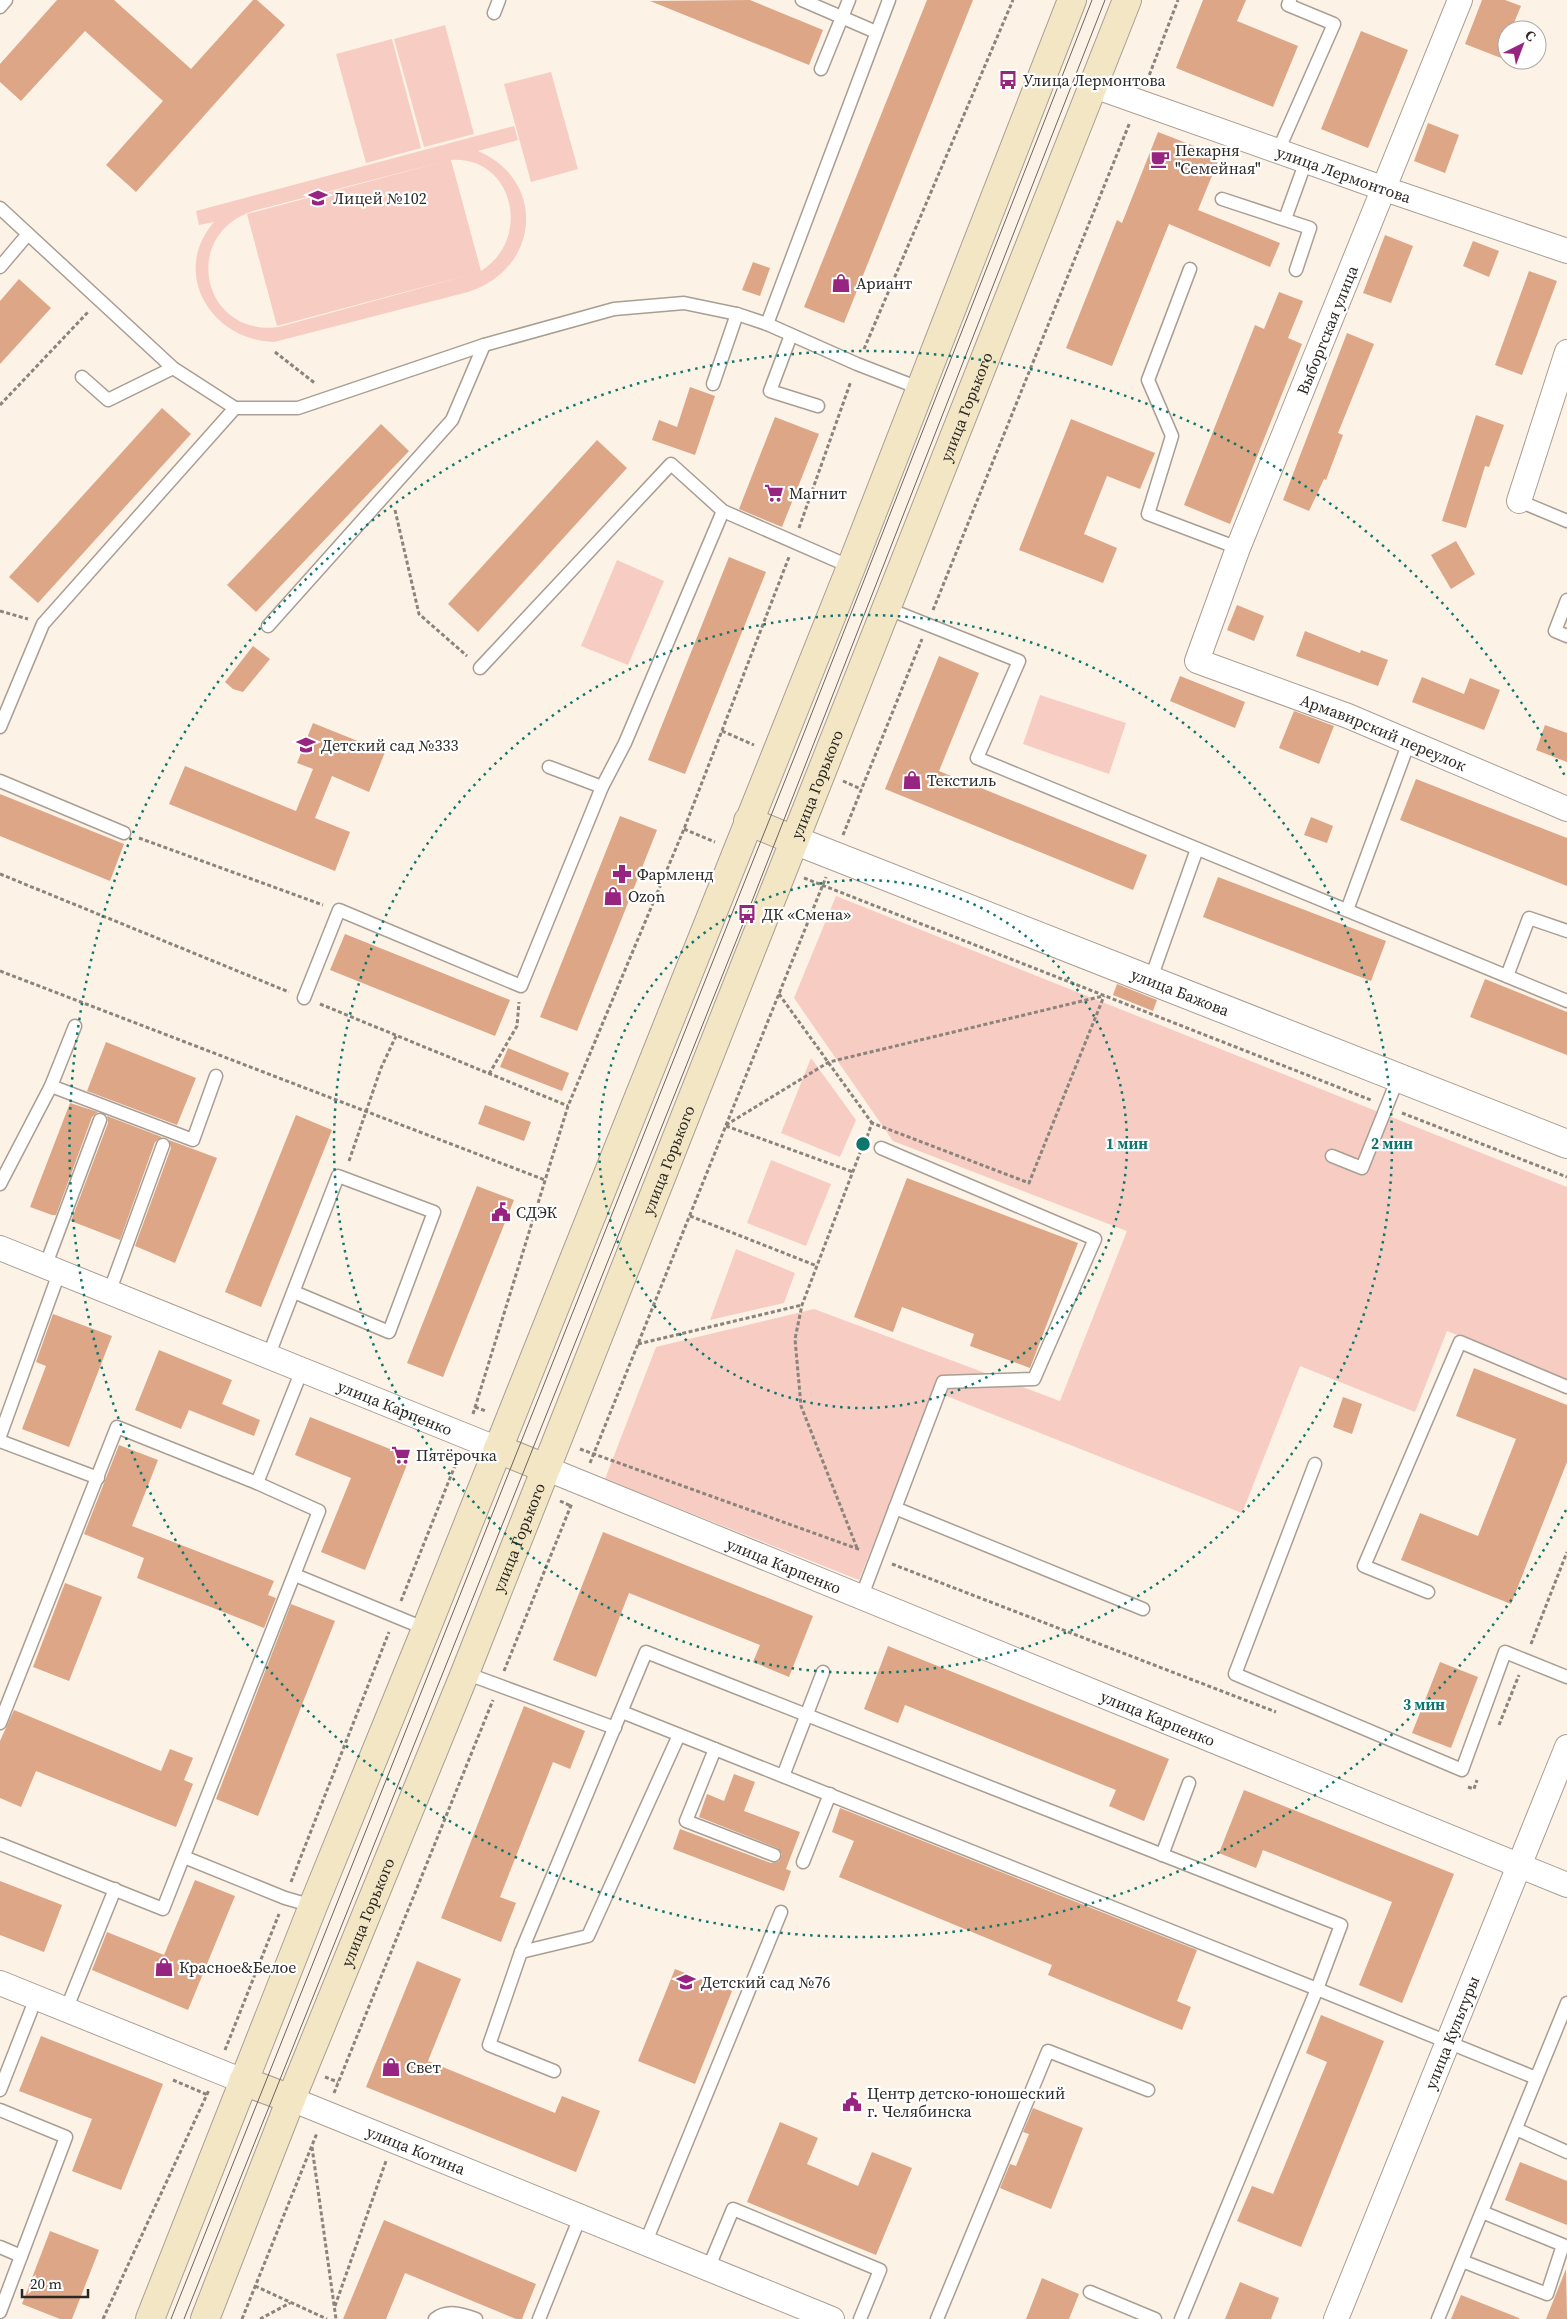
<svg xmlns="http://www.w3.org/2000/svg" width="1567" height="2319" viewBox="0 0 1567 2319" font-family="'Source Serif 4',serif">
  <rect width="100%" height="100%" fill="#fdf2e6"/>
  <!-- green -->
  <g fill="#f7ccc3" fill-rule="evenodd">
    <path d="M445,25L474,134L424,147L394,39Z"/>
    <path d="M392,39L421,148L366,163L336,54Z"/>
    <path d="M551,72L578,169L531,182L504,84Z"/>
    <path d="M514,126L518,140L478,151C548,181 539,270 468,292L274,342C211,340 170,273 214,222L199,225L196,211ZM449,160L247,214L277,326L476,273L279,327C202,337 180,235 253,211ZM451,160C513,156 533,238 481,271Z"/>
    <path d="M617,560L664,581L628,665L581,646Z"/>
    <path d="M1040,695L1126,723L1109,774L1023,744Z"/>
    <path d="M836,896L1567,1187V1379L1447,1331L1415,1412L1300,1366L1242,1513L934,1391L859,1580L605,1479L656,1347L814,1309L1060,1401L1127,1231L893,1141L794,998Z"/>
    <path d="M811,1058L856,1120L840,1157L781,1133Z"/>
    <path d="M771,1160L831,1184L806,1246L747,1223Z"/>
    <path d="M736,1249L795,1273L784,1303L710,1320Z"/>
  </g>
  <!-- building -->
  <g fill="#dca687">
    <path d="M57,0H114L191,69L253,0H257L285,25L136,192L106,165L163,101L85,31L21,101L0,82V64Z"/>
    <path d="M750,0L823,30L809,65L650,1Z"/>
    <path d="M927,0H973L844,323L804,307Z"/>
    <path d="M1203,0H1246L1237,21L1298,46L1273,107L1176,68Z"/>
    <path d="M1482,0H1505L1521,6L1511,30H1507V42L1501,58L1465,44Z"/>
    <path d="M1361,31L1408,50L1368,148L1321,129Z"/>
    <path d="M1428,123L1459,135L1445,173L1414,161Z"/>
    <path d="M1158,132L1220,156L1198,210L1280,243L1270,267L1169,224L1112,366L1066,348L1117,220L1122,223Z"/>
    <path d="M1385,235L1413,246L1391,303L1363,293Z"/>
    <path d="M1473,241L1499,251L1489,277L1463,266Z"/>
    <path d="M753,262L770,268L760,296L742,290Z"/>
    <path d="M1529,271L1557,281L1522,375L1495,365Z"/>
    <path d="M19,279L51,308L0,364V301Z"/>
    <path d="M1279,292L1303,301L1288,338L1302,344L1230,524L1184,505L1255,325L1264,329Z"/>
    <path d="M1347,333L1374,344L1338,433L1343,435L1326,480L1324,479L1309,511L1283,500Z"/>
    <path d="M690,387L715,396L695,455L652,440L659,420L677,427Z"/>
    <path d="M162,408L191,434L38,603L9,577Z"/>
    <path d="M1476,415L1504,425L1489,467L1485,466L1466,528L1442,521Z"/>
    <path d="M775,417L819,434L782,527L739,509Z"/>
    <path d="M1071,419L1155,453L1140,489L1107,476L1084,534L1117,548L1103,583L1019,550Z"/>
    <path d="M381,424L409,451L256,612L227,585Z"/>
    <path d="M597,440L627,468L478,632L448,604Z"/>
    <path d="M1456,541L1475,574L1451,589L1431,555Z"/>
    <path d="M729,557L766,572L685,774L648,760Z"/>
    <path d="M1237,605L1264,616L1254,641L1227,630Z"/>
    <path d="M1305,631L1360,653L1361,650L1388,660L1378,686L1296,656Z"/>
    <path d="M253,646L270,659L243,692L233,689L225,682Z"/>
    <path d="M939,656L979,673L939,771L1147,855L1133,890L885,789Z"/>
    <path d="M1180,676L1245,702L1235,728L1170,701Z"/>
    <path d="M1422,677L1464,694L1470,678L1500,690L1484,730L1412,702Z"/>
    <path d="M1294,711L1334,726L1319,764L1279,748Z"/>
    <path d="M313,723L385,752L369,792L332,776L315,818L350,832L335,871L169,804L185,766L296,811L313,769L297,763Z"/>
    <path d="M1545,725L1567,733V762L1536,750Z"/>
    <path d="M1416,779L1567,838V886L1400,820Z"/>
    <path d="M0,794L124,844L110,881L0,836Z"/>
    <path d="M620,816L657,830L577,1031L540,1017Z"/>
    <path d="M1311,817L1333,826L1327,843L1304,835Z"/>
    <path d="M1218,877L1386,941L1371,981L1203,917Z"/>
    <path d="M345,934L510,1000L495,1036L330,970Z"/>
    <path d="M1485,979L1567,1012V1055L1470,1017Z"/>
    <path d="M1117,984L1157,1000L1153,1011L1113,995Z"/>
    <path d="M106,1042L196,1078L177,1125L87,1091Z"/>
    <path d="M508,1048L569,1073L562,1091L500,1067Z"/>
    <path d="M70,1103L98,1112L92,1117L56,1215H52L30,1207Z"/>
    <path d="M485,1105L531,1122L524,1141L478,1124Z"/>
    <path d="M296,1115L332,1130L261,1307L225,1292Z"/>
    <path d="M107,1116L162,1137L155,1142L120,1240L71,1221L108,1123Z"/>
    <path d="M169,1140L217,1158L175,1263L135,1246L171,1148Z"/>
    <path d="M907,1178L1078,1243L1030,1368L970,1346L974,1334L902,1307L893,1332L854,1317Z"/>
    <path d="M477,1186L514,1200L443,1377L407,1363Z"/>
    <path d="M53,1314L112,1336L69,1447L22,1429L46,1366L36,1362Z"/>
    <path d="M159,1350L232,1380L222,1404L260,1420L254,1436L189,1410L181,1429L135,1410Z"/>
    <path d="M1474,1368L1567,1405V1462L1511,1604L1401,1560L1420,1513L1478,1536L1516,1439L1456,1416Z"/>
    <path d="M1343,1397L1362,1404L1352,1434L1333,1427Z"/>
    <path d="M310,1417L410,1457L365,1570L321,1552L351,1478L295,1455Z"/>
    <path d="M119,1445L158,1460L132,1526L274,1581L268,1595L276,1598L264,1628L137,1578L144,1558L84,1534Z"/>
    <path d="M603,1532L813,1616L789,1677L753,1662L760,1645L629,1593L596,1677L553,1660Z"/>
    <path d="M65,1583L102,1597L69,1681L33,1667Z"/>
    <path d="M291,1604L335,1621L258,1816L216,1799Z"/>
    <path d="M888,1646L1169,1759L1144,1821L1109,1806L1116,1790L905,1705L898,1723L864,1709Z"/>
    <path d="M1440,1662L1478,1677L1451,1748L1412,1733Z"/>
    <path d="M524,1706L585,1731L570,1769L553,1762L500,1897L516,1903L501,1942L441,1918Z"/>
    <path d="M14,1710L161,1771L170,1749L193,1758L184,1780L193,1784L176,1827L36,1771L21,1807L0,1798V1741Z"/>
    <path d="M734,1774L755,1782L744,1811L800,1832L786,1869L791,1871L784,1891L673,1849L680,1829L771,1863L779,1861L782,1854L777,1848L699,1817L707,1794L724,1801Z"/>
    <path d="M1244,1790L1454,1874L1402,2003L1359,1985L1392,1902L1263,1850L1256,1868L1219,1853Z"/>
    <path d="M840,1808L1197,1950L1177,2001L1191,2007L1182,2030L1048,1975L1052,1965L839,1877L854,1841L832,1832Z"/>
    <path d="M195,1880L235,1896L188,2010L92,1970L107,1932L164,1955Z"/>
    <path d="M0,1881L62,1905L44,1952L0,1935Z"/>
    <path d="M417,1961L461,1979L428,2061L555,2113L562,2096L600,2111L576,2172L366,2087Z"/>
    <path d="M675,1969L732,1991L695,2084L638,2061Z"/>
    <path d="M1321,2015L1384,2041L1301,2247L1237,2221L1252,2186L1273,2194L1327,2062L1306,2053Z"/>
    <path d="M41,2036L163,2084L121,2190L72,2171L92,2119L19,2091Z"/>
    <path d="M1033,2108L1083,2128L1051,2209L1000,2188L1010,2164L1016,2166L1029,2134L1023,2132Z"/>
    <path d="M780,2122L818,2138L807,2164L858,2186L872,2152L912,2168L876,2255L747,2202Z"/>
    <path d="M1520,2162L1567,2181V2225L1505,2200Z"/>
    <path d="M384,2220L536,2284L522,2319H516L405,2273L386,2319H343Z"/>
    <path d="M50,2231L99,2250L72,2319H60L22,2304Z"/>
    <path d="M1566,2269L1567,2319H1546Z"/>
    <path d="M1042,2278L1079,2294L1069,2319H1026Z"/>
    <path d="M1240,2282L1279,2298L1271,2319H1225Z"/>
    <path d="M1461,2295L1519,2318V2319H1451Z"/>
  </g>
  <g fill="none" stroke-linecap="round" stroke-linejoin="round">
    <!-- service casing -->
    <g stroke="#a99e93" stroke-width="15">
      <g id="service">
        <path d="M802,0L876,32"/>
        <path d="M0,7L6,0"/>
        <path d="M494,13L499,0"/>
        <path d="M821,69L849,0"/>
        <path d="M1278,151L1334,24L1288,5L1290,0"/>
        <path d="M1222,199L1310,228L1296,270"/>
        <path d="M0,208L173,368L235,408H298L484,345L614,309L684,303L737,314L767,324L857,364L919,388"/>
        <path d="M1285,219L1306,161"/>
        <path d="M0,267L28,234"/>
        <path d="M1190,269L1148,380L1172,436L1148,514L1238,548"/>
        <path d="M767,324L889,0"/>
        <path d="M791,335L770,391L818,406"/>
        <path d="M82,377L108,400L173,368"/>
        <path d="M713,384L737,314"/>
        <path d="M1519,501L1567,521"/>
        <path d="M1567,600L1555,631L1567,636"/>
        <path d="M886,608L1019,661L977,758L1567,1001"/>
        <path d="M268,626L452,420L484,345"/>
        <path d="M480,668L671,464L723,511L851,567"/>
        <path d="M0,727L43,624L235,408"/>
        <path d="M549,767L602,787"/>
        <path d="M0,781L124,833"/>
        <path d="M1347,910L1409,742"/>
        <path d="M1507,976L1529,918L1567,931"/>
        <path d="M1150,981L1197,849"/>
        <path d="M304,998L339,910L521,986L602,787L625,743L723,511"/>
        <path d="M51,1086L193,1140L216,1076"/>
        <path d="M1332,1156L1362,1168L1398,1078"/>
        <path d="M0,1184L51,1086L75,1026"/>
        <path d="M45,1267L100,1120"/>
        <path d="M109,1293L163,1145"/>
        <path d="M268,1357L338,1176L434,1212L389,1332L294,1292"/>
        <path d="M0,1436L59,1273"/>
        <path d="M0,1441L98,1478"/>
        <path d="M1315,1464L1235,1674L1462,1770L1505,1652L1567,1677"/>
        <path d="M257,1483L302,1370"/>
        <path d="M895,1508L1143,1609"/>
        <path d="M295,1575L426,1629"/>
        <path d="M1428,1592L1364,1566L1460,1342L1567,1387"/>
        <path d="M861,1598L943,1382L1034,1379L1095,1239L881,1148"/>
        <path d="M465,1673L615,1728"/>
        <path d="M622,1712L1317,1989L1536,2078"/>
        <path d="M0,1723L117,1427L257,1483L319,1511L163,1909L0,1844"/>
        <path d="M715,1749L686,1821L774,1855"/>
        <path d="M783,1776L823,1672"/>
        <path d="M1162,1855L1189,1783"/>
        <path d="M184,1857L285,1898L313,1906"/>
        <path d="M803,1862L830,1794"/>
        <path d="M521,1952L588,1936L679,1735"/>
        <path d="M66,2010L115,1889"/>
        <path d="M554,2071L489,2045L521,1952L646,1652L1341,1925L1317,1989L1181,2319"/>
        <path d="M0,2090L36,1998"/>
        <path d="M0,2110L66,2137L0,2312"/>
        <path d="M1516,2129L1567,2152"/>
        <path d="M645,2244L781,1912"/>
        <path d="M0,2247L21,2256"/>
        <path d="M1462,2261L1547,2294L1563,2245L1482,2212"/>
        <path d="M708,2269L733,2209L880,2270L860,2319"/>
        <path d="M1090,2292L1155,2319"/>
        <path d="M435,2319C447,2309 463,2314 476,2319"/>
        <path d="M539,2319L580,2217"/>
        <path d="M937,2319L1048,2051L1148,2090"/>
        <path d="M1438,2319L1567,2003"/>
      </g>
    </g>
    <!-- minor casing -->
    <g stroke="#a99e93" stroke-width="26">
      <g id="minor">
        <path id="s1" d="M1460,0L1238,548L1197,661L1348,716L1567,809"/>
        <path id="s2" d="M1094,86L1385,189L1567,251"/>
        <path d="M1519,501L1567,352"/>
        <path id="s3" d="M0,1248L498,1449"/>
        <path id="s4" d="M545,1468L1567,1885"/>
        <path d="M0,1983L243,2081"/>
        <path id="s5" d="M291,2099L832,2319"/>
        <path id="s6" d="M1336,2319L1567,1747"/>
      </g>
    </g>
    <!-- tertiary casing -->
    <g stroke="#a99e93" stroke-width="30">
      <g id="tertiary">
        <path id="s7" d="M794,840L1567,1144"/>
      </g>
    </g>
    <!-- secondary casing -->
    <g stroke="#a99e93" stroke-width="30">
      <g id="secondary">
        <path d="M748,821L794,840"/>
        <path d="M498,1449L545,1468"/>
        <path d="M243,2081L291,2099"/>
        <path d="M150,2319L313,1906L426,1629L851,567L1072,0"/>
        <path id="s8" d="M205,2319L291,2099L465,1673L1127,0"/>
      </g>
    </g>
    <!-- path -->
    <g stroke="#8b847d" stroke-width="3" stroke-dasharray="4 2.5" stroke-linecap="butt">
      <path d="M1147,81L1178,0"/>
      <path d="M864,349L1013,0"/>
      <path d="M275,352L316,384"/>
      <path d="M0,405L89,311"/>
      <path d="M395,510L419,614L467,656"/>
      <path d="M799,528L851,381"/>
      <path d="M933,610L1130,122"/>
      <path d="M0,611L28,619"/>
      <path d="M722,731L754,745"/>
      <path d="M843,781L861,789"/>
      <path d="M684,829L715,842"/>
      <path d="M843,835L922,639"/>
      <path d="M139,838L323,905"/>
      <path d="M0,874L289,992"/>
      <path d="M804,878L1371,1100"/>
      <path d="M0,971L545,1180"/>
      <path d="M779,994L872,1123"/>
      <path d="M320,1004L568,1106"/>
      <path d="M489,1074L517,1026L519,1002"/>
      <path d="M1402,1113L1567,1177"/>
      <path d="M726,1125L829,1062L1103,996"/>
      <path d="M726,1126L853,1172"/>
      <path d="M867,1137L872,1123L1029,1183L1104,996"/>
      <path d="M349,1161L381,1068L396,1036"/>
      <path d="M690,1216L817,1266"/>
      <path d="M638,1344L802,1305"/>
      <path d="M475,1407L486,1411"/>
      <path d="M473,1414L568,1106L684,829L789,557"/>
      <path d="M580,1449L861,1550"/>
      <path d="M590,1463L826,877"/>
      <path d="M560,1501L571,1506"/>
      <path d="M857,1548L801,1406L795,1339L802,1305L863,1145"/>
      <path d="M892,1564L1276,1712"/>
      <path d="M401,1601L458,1458"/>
      <path d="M1531,1644L1567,1552"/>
      <path d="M504,1671L572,1503"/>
      <path d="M1499,1725L1519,1675"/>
      <path d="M1468,1787L1474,1789L1477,1780"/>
      <path d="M291,1882L389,1632"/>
      <path d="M225,2050L279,1914"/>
      <path d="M325,2077L338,2082"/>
      <path d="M173,2080L208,2095"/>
      <path d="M334,2093L493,1700"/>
      <path d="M312,2147L336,2319"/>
      <path d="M255,2286L327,2319"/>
      <path d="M335,2306L386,2161"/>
      <path d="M103,2319L209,2090"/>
      <path d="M242,2319L317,2133"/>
      <path d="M260,2319L290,2303"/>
    </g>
    <!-- service -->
    <use href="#service" stroke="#fff" stroke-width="12"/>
    <!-- minor -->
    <use href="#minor" stroke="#fff" stroke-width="24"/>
    <!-- tertiary -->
    <use href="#tertiary" stroke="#fff" stroke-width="28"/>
    <!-- secondary -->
    <use href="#secondary" stroke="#f2e6c5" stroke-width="28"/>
    <!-- tram -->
    <g stroke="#6c6660" stroke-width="1">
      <path d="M171,2319L804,733L1092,0"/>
      <path d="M184,2319L747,914L1105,0"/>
    </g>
  </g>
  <!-- distance rings -->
  <g fill="none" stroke="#0f766e" stroke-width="2.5" stroke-dasharray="2.5 5">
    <circle cx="863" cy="1144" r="264"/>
    <circle cx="863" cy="1144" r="529"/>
    <path d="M1566 1510A793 793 0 1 1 1566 778"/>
  </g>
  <!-- icons -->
  <defs>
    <g id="bus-bare" transform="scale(1.5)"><path d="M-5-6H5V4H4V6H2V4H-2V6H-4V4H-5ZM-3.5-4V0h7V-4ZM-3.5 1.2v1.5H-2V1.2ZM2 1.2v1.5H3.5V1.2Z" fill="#982481" stroke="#fff" stroke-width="2.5" paint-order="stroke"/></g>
    <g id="cafe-bare" transform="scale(1.5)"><path d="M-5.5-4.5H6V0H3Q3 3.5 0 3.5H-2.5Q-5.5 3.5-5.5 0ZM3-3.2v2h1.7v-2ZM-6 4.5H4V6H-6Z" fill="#982481" stroke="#fff" stroke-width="2.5" paint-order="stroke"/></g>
    <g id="school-bare" transform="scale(1.5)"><path d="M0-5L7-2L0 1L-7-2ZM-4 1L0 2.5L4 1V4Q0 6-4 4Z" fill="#982481" stroke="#fff" stroke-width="2.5" paint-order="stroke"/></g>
    <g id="shop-bare" transform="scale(1.5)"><path d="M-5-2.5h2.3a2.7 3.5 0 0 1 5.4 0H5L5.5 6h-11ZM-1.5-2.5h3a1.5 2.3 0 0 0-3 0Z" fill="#982481" stroke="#fff" stroke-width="2.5" paint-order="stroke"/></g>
    <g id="supermarket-bare" transform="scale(1.5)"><path d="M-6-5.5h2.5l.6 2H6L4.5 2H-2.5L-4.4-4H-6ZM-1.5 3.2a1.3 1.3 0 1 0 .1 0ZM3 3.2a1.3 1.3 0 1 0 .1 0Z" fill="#982481" stroke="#fff" stroke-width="2.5" paint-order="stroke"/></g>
    <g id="pharmacy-bare" transform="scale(1.5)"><path d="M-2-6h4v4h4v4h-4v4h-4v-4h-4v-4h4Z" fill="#982481" stroke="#fff" stroke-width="2.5" paint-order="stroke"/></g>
    <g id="civic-bare" transform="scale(1.5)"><path d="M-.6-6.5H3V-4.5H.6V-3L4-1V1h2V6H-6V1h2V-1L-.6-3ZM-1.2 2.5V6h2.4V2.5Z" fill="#982481" stroke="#fff" stroke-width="2.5" paint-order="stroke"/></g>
  </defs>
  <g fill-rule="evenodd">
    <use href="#bus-bare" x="1008" y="80"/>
    <use href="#cafe-bare" x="1160" y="159"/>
    <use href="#school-bare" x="318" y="198"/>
    <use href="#shop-bare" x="841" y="283"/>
    <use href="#supermarket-bare" x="774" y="493"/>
    <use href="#school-bare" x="306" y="745"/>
    <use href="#shop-bare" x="912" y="780"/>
    <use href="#pharmacy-bare" x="622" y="874"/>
    <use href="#shop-bare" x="613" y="896"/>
    <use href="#bus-bare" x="747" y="914"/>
    <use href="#civic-bare" x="501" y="1212"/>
    <use href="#supermarket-bare" x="401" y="1455"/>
    <use href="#shop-bare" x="164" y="1967"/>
    <use href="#school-bare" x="686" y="1982"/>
    <use href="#shop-bare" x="391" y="2067"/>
    <use href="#civic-bare" x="852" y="2102"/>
  </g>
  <g text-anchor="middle" stroke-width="4.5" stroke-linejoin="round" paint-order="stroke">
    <!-- poi labels -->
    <g font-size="16" fill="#2c2824" stroke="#fff" text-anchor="start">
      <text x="1023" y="86">Улица Лермонтова</text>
      <text x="1175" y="156">Пекарня<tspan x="1175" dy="18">"Семейная"</tspan></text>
      <text x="333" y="204">Лицей №102</text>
      <text x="856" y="289">Ариант</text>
      <text x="789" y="499">Магнит</text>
      <text x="321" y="751">Детский сад №333</text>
      <text x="927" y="786">Текстиль</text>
      <text x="637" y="880">Фармленд</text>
      <text x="628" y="902">Ozon</text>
      <text x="762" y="920">ДК «Смена»</text>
      <text x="516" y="1218">СДЭК</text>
      <text x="416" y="1461">Пятёрочка</text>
      <text x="179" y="1973">Красное&amp;Белое</text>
      <text x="701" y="1988">Детский сад №76</text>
      <text x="406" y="2073">Свет</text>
      <text x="867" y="2099">Центр детско-юношеский<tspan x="867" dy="18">г. Челябинска</tspan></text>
    </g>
    <!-- street labels -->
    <g font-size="16" fill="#2c2824" stroke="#fff">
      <text dy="6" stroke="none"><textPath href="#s2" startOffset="265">улица Лермонтова</textPath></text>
      <text transform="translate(1327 330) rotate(-68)" y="6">Выборгская улица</text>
      <text dy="6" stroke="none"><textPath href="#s8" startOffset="2058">улица Горького</textPath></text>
      <text dy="6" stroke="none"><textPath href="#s1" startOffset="911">Армавирский переулок</textPath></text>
      <text dy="6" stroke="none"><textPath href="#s8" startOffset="1652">улица Горького</textPath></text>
      <text dy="6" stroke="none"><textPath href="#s7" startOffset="415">улица Бажова</textPath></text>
      <text dy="6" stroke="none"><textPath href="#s8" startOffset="1248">улица Горького</textPath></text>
      <text dy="6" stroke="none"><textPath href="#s3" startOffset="426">улица Карпенко</textPath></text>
      <text dy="6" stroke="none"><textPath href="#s8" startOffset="842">улица Горького</textPath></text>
      <text dy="6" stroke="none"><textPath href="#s4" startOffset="258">улица Карпенко</textPath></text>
      <text dy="6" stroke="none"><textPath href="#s4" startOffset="662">улица Карпенко</textPath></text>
      <text dy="6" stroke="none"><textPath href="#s8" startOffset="438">улица Горького</textPath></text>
      <text dy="6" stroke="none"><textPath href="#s6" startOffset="309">улица Культуры</textPath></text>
      <text dy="6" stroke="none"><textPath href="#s5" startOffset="135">улица Котина</textPath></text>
    </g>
  </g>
  <circle cx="863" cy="1144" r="8" fill="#0f766e" stroke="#fff" stroke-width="2.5"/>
  <g font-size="15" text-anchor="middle" font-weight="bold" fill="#0f766e" stroke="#fff" stroke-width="4.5" stroke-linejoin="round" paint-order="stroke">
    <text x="1127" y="1149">1 мин</text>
    <text x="1392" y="1149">2 мин</text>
    <text x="1424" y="1710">3 мин</text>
  </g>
  <!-- north arrow -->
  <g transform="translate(1522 45) rotate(42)"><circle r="24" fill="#ffffff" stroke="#aba9a7"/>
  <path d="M0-4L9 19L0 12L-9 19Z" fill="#982481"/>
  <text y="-8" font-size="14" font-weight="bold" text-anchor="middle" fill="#2c2824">С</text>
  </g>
  <!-- scale -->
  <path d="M22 2289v8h66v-8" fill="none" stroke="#2c2824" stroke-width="2.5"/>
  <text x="30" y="2289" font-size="15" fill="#2c2824" stroke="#ffffff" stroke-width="4" paint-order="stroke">20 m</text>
</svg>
